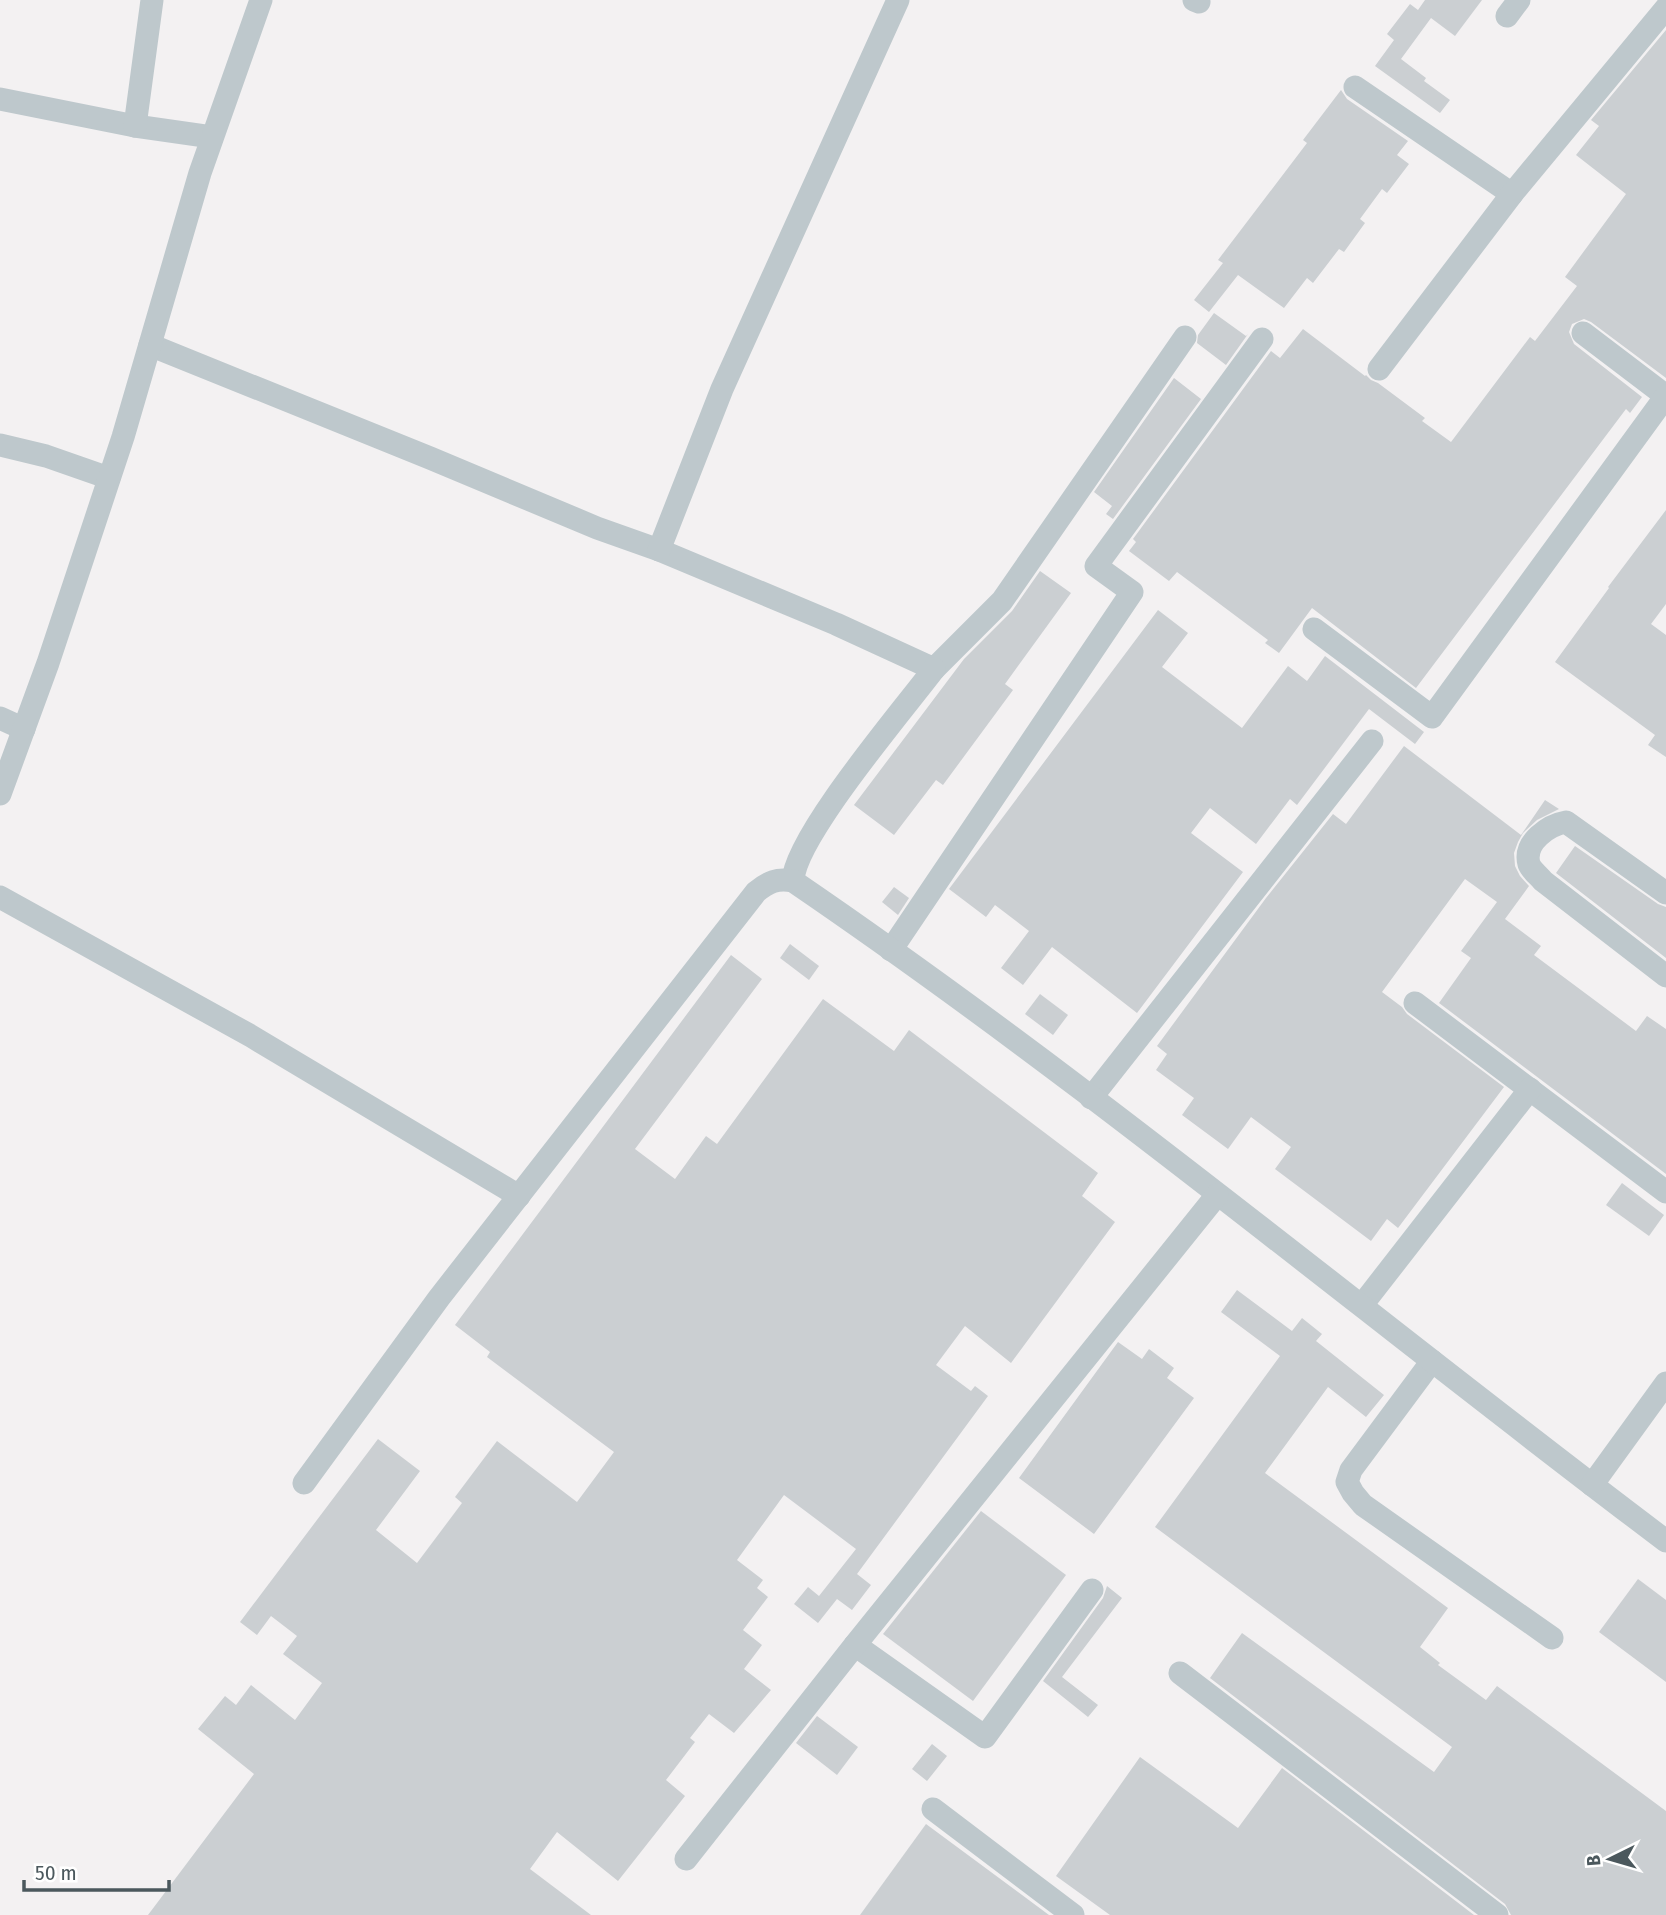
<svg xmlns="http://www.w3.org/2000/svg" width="1666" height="1915" viewBox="0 0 1666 1915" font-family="'Fira Sans Condensed',sans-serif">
  <rect width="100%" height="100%" fill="#f3f1f2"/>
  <!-- building -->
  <g fill="#cbcfd2">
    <path d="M1425,0H1482L1455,36L1431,18L1401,59L1426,78L1424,81L1450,100L1440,113L1375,66L1394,40L1387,34L1410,4L1418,10Z"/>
    <path d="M1666,30V378L1591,322L1584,319L1572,324L1569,332L1574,344L1642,397L1630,413L1626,409L1416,688L1312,608L1279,653L1265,643L1268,640L1177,572L1169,581L1129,551L1136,542L1133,539L1271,351L1280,358L1303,329L1365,376L1366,375L1371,380L1378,383L1425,418L1422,421L1451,442L1530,337L1535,341L1577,286L1565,277L1626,194L1576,155L1599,126L1591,120Z"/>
    <path d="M1341,90L1347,99L1408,141L1397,155L1409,164L1387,193L1382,189L1360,219L1365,223L1344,252L1339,249L1313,283L1307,278L1284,308L1238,275L1209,312L1194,300L1223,263L1218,260L1307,143L1303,140Z"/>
    <path d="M1214,313L1246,336L1248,334L1226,365L1197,343L1198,335Z"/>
    <path d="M1174,378L1201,399L1113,519L1106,514L1112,506L1094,492Z"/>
    <path d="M1666,510V604L1651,624L1666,635V757L1648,745L1655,735L1555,662L1609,588L1608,587Z"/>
    <path d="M1040,571L1071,593L1005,684L1013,690L943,785L936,780L894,835L854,805L964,659L1012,611Z"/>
    <path d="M1158,610L1188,633L1162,667L1242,728L1288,666L1307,681L1325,656L1424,732L1415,744L1369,709L1297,805L1290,799L1256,844L1210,808L1191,833L1243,872L1137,1013L1052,947L1023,985L1001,968L1029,931L995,905L986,917L949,889Z"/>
    <path d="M1404,746L1521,835L1545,800L1559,809L1537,820L1523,833L1518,842L1514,853L1515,866L1520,876L1529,886L1505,919L1541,946L1534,955L1636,1031L1647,1016L1666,1029V1174L1439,1003L1471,958L1461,951L1497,902L1465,879L1382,992L1402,1007L1407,1014L1504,1087L1398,1228L1387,1219L1371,1241L1275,1169L1291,1147L1251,1117L1228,1149L1182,1115L1194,1098L1156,1070L1167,1054L1157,1046L1266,898L1333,814L1346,824Z"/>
    <path d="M1575,846L1658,904L1666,907V958L1556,873Z"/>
    <path d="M894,887L909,898L898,915L882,902Z"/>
    <path d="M790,944L819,966L809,980L780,958Z"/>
    <path d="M731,955L762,979L635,1149L675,1179L706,1136L717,1144L823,999L894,1051L909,1030L1098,1173L1082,1196L1115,1222L1011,1363L965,1326L936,1365L971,1391L975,1386L988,1396L857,1574L871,1585L852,1610L837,1599L818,1623L794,1604L808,1587L819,1596L856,1549L784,1495L737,1560L763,1580L757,1588L768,1597L743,1630L762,1645L744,1669L771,1690L734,1733L709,1714L690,1738L695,1742L666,1780L685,1796L618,1881L557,1832L530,1869L591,1915H148L254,1774L198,1729L225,1696L236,1705L251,1685L295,1720L322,1683L283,1654L297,1636L271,1616L257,1635L240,1622L378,1439L420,1471L376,1530L417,1563L462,1503L455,1497L497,1441L577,1502L614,1452L487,1357L490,1352L455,1325Z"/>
    <path d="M1040,994L1068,1015L1053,1035L1025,1014Z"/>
    <path d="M1622,1183L1664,1215L1649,1236L1606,1205Z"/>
    <path d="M1237,1290L1292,1331L1302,1318L1322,1334L1316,1341L1384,1395L1366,1417L1328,1387L1265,1473L1448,1608L1420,1647L1440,1663L1438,1665L1486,1700L1497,1686L1666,1811V1915H1511L1505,1904L1210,1678L1242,1633L1434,1772L1452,1747L1155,1527L1280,1356L1221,1312Z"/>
    <path d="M1118,1342L1142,1359L1149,1349L1174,1368L1167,1378L1194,1398L1094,1534L1019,1478Z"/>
    <path d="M981,1511L1066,1575L973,1701L883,1634Z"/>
    <path d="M1638,1579L1666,1600V1682L1599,1632Z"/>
    <path d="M1107,1586L1122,1598L1062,1677L1098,1705L1088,1717L1043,1681L1103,1598Z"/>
    <path d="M817,1716L858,1747L837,1775L796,1743Z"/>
    <path d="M932,1744L947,1756L927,1781L912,1769Z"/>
    <path d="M1140,1757L1238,1828L1282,1768L1474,1915H1110L1056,1876Z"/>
    <path d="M926,1824L1049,1915H860Z"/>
  </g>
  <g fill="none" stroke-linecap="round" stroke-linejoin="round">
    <!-- minor -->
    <g stroke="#bec8cc" stroke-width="23">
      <path d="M1194,0L1199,2"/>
      <path d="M1507,16L1519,0"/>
      <path d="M1355,87L1512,194"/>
      <path d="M0,99L135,126L212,137"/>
      <path d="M135,126L152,0"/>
      <path d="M1583,333L1666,396"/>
      <path d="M150,345L430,458L597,528L659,550L836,624L934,669L1002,601L1185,337"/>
      <path d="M1379,369L1512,194L1666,8"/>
      <path d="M0,445L46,456L109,478"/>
      <path d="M659,550L722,389L898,0"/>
      <path d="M1314,629L1432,717L1666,396"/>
      <path d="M0,718L24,729"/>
      <path d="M0,794L48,663L123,437L200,173L261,0"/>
      <path d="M793,881C794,838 903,710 934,669"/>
      <path d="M1666,893L1566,822C1549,825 1523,842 1529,864C1531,870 1539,876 1543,881L1666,976"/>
      <path d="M0,897L251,1036L519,1196"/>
      <path d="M891,950L1132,592L1096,566L1262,339"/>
      <path d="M1415,1003L1666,1192"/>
      <path d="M1091,1098L1372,741"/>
      <path d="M1362,1305L1530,1089"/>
      <path d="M1432,1361L1351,1470L1347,1482L1353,1493L1363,1505L1552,1638"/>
      <path d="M304,1483L439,1298L756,892C768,882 777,878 793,881C1095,1087 1375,1322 1666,1541"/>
      <path d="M1592,1485L1666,1383"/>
      <path d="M855,1645L985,1737L1092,1590"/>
      <path d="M1180,1673L1497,1915"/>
      <path d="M933,1809L1073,1915"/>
      <path d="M686,1859L855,1645L1217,1195"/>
    </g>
  </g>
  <!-- north arrow -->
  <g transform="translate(1610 1859) rotate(265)" stroke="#ffffff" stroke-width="5" paint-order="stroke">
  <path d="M0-5L12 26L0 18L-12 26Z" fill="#4b585d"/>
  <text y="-10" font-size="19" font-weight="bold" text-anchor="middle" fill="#4b585d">B</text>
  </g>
  <!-- scale -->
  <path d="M24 1880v10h145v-10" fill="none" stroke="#4b585d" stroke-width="3.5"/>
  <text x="35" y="1880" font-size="21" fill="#4b585d" stroke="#ffffff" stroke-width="5" paint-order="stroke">50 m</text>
</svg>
